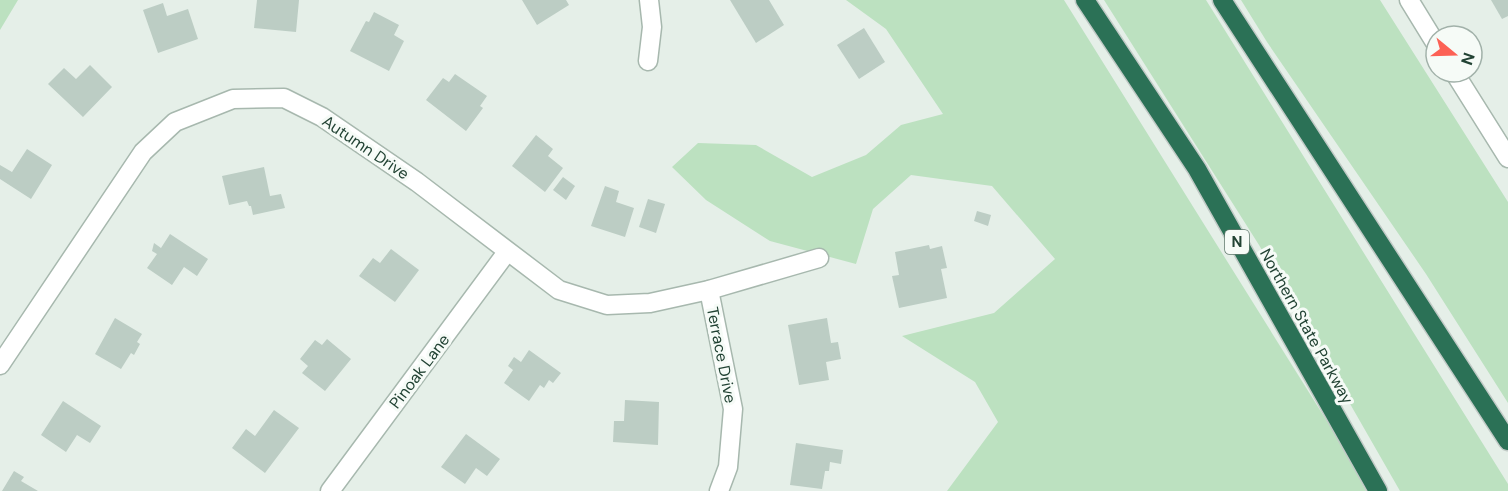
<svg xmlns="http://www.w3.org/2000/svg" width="1508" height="491" viewBox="0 0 1508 491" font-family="'DM Sans',sans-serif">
  <rect width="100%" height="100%" fill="#e5efe8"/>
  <!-- green -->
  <g fill="#bce1c0">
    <path d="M0,0H18L0,30Z"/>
    <path d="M846,0H1064L1345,450L1366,491H947L998,422L975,382L902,336L994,313L1055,259L992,186L911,175L873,209L856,264L770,241L706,200L672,167L698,143L756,145L812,177L866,155L901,125L943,114L886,29Z"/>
    <path d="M1104,0H1206L1508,484V491H1400L1259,245Z"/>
    <path d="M1241,0H1380L1508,202V403L1426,274L1267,42Z"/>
  </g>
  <!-- building -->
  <g fill="#bccdc4">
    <path d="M257,0H299L296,32L254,28Z"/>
    <path d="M522,0H566L569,5L537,25Z"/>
    <path d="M730,0H769L784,25L756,43Z"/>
    <path d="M1491,0H1508V16L1502,19Z"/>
    <path d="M163,3L167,16L188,9L198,39L158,53L143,10Z"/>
    <path d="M374,12L399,25L394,35L404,41L389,71L350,51L366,21L369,22Z"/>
    <path d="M864,28L885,62L859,79L837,45Z"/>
    <path d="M90,65L112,87L83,117L48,84L64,68L76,79Z"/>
    <path d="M455,74L487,96L480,106L483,108L466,131L426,100L443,78L449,82Z"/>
    <path d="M536,135L553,149L548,156L563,168L545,192L512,166Z"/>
    <path d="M27,149L52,165L31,199L0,179V165L12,172Z"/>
    <path d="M264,167L270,196L281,194L285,208L253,215L251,206H249L247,201L229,205L222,176Z"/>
    <path d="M563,177L575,186L566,200L553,190Z"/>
    <path d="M605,186L619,191L616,202L634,208L625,237L591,226Z"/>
    <path d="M648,199L665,204L656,233L639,227Z"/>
    <path d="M977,211L991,215L988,226L974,221Z"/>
    <path d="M170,234L208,259L197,276L184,267L172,285L147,268L157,254L152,251L154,243L161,248Z"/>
    <path d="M929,245L930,249L942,246L947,268L941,269L947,298L899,308L892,276L899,275L895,252Z"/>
    <path d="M391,249L419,270L395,302L359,276L373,258L380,263Z"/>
    <path d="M115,318L142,334L137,342L140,344L134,355L131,353L121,369L95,354Z"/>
    <path d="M827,318L831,343L838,342L841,359L826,362L829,380L799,385L788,325Z"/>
    <path d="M327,339L351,359L325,391L302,373L308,366L300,359L315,340L322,345Z"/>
    <path d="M529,350L561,373L553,383L549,380L544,388L540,385L529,401L504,383L513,370L508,366L514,357L521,362Z"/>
    <path d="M625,400L659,402L658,445L613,442L614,421H624Z"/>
    <path d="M63,401L101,426L90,443L77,435L66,452L41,435Z"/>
    <path d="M274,410L299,428L265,473L232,448L246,429L255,436Z"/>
    <path d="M466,434L500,459L487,476L476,468L465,484L441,467Z"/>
    <path d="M796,443L843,450L841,464L830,462L829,471H825L822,489L790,485Z"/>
    <path d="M14,471L24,477L21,481L38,491H2Z"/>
  </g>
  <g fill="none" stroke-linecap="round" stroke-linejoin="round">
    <!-- minor casing -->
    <g stroke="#a7b8ae" stroke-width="21">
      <g id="minor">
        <path d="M1409,0L1436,44"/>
        <path d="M648,61L652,27L649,0"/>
        <path d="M1454,72L1508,158"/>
        <path d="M709,290L733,409L728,467L719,491"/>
        <path d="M0,365L143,152L175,122L233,99L284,98L322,117L417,182L559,290L607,305L650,303L709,290L819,258"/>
        <path d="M330,491L507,252"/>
      </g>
    </g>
    <!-- highway casing -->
    <g stroke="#c1cac6" stroke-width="21">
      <g id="highway">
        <path d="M1085,0L1197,169L1378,491"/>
        <path d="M1222,0L1508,441"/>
      </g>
    </g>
    <!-- minor -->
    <use href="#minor" stroke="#fff" stroke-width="18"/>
    <!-- highway -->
    <use href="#highway" stroke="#2b7156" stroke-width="18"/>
  </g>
  <g text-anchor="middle" stroke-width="6" stroke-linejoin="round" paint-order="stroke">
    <!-- shield labels -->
    <rect fill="#f6fbf7" stroke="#627a6e" stroke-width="1.5" x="1225" y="230" width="24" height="24" rx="4.5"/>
    <g font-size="15" font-weight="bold" fill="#224334">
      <text x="1237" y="247">N</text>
    </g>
    <!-- street labels -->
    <g font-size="16" fill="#224334" stroke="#f6fbf7">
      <text transform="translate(366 147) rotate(34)" y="6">Autumn Drive</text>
      <text transform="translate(1307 326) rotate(61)" y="6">Northern State Parkway</text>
      <text transform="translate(722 355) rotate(79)" y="6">Terrace Drive</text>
      <text transform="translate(419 371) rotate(-53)" y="6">Pinoak Lane</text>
    </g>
  </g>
  <!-- north arrow -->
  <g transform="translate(1454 54) rotate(109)"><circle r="28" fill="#f6fbf7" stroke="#a1b1a9" stroke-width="1.5"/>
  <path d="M0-4.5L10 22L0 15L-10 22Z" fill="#fc6155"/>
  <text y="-9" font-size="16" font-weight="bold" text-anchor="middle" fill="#224334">N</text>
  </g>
</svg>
